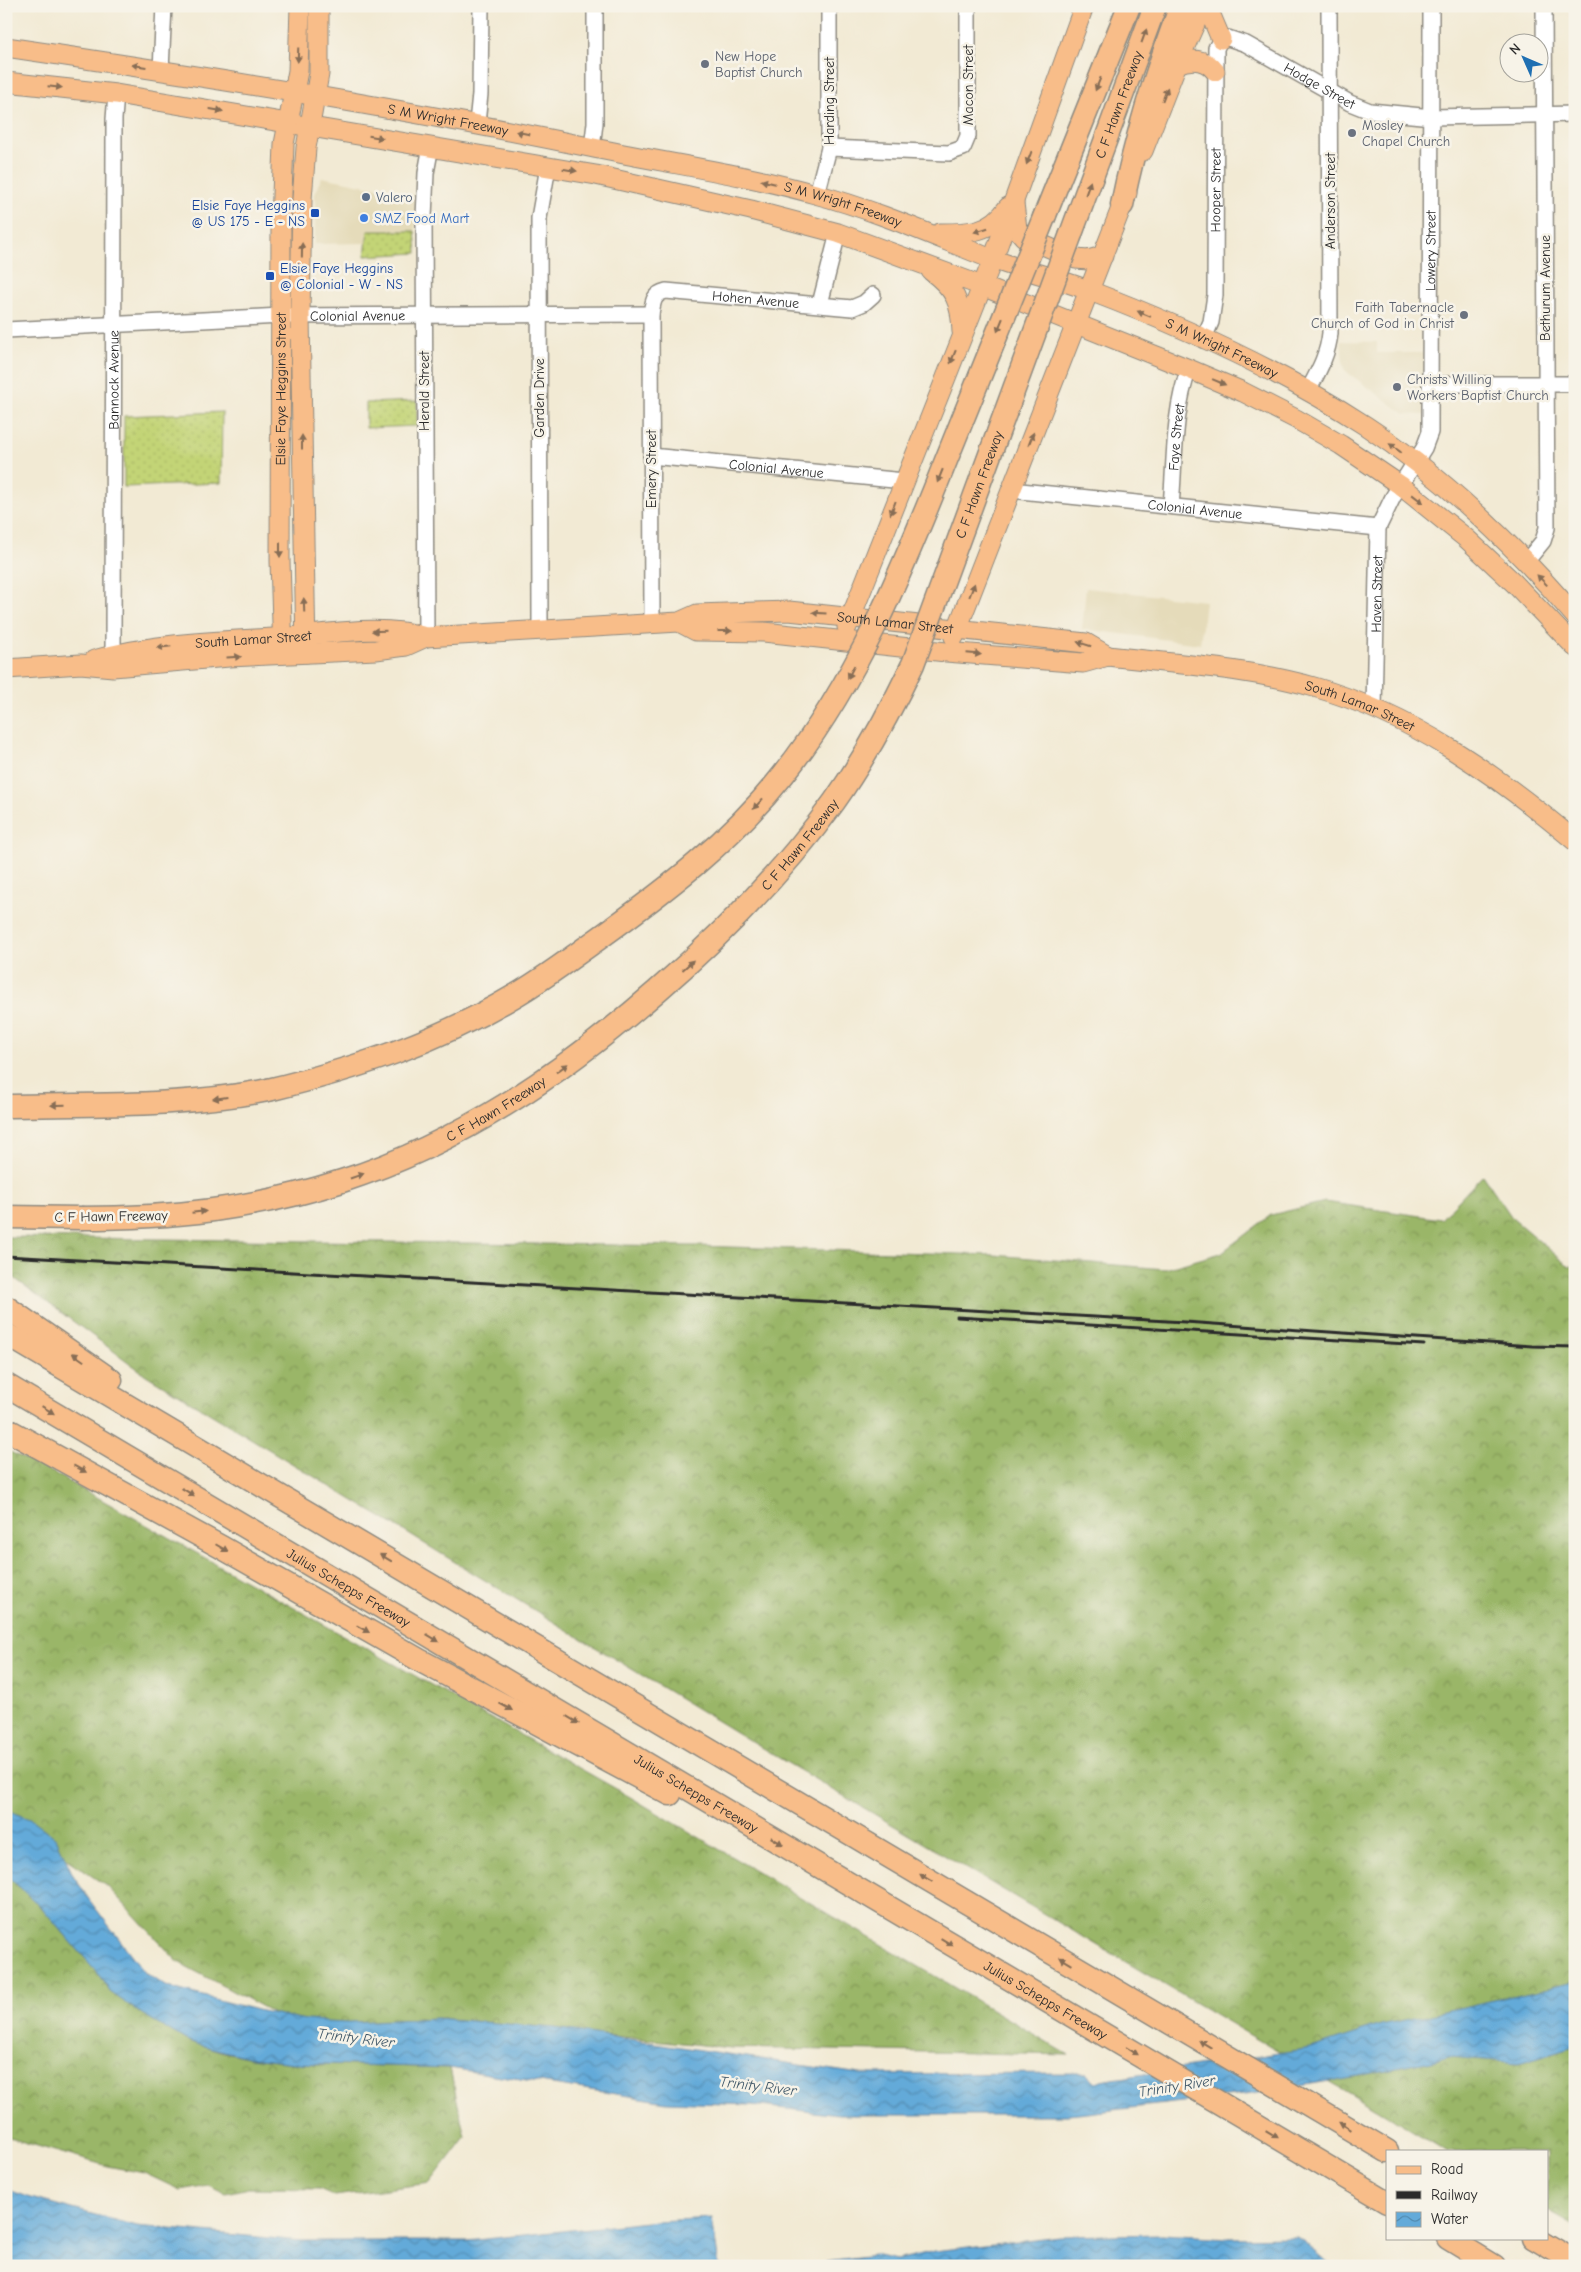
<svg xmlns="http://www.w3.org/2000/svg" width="1581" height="2272" viewBox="0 0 1581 2272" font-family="'Comic Neue',sans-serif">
  <defs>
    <pattern id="grass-dots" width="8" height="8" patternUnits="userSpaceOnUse" patternTransform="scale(1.25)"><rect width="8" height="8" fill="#c3d476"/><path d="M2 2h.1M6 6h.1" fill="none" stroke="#a8b666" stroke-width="1.8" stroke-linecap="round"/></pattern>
    <pattern id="forest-crowns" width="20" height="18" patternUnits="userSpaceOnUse" patternTransform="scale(1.25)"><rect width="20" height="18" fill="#9ab667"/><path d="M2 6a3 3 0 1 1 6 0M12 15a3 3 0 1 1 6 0" fill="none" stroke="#7e9455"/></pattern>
    <pattern id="water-waves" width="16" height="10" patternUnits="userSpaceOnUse" patternTransform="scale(1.25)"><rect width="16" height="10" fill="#63aad9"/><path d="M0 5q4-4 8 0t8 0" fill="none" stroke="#528bb0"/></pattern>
  </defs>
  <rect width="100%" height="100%" fill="#f7f3e8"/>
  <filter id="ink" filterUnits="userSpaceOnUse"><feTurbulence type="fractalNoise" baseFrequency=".02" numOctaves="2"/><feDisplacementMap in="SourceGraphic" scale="10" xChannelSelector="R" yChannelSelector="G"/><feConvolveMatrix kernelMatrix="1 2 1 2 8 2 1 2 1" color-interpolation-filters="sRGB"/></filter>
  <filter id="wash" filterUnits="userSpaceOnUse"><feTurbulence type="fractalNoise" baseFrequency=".0096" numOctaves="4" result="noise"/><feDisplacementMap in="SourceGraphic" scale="20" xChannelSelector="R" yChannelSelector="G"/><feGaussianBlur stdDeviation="1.12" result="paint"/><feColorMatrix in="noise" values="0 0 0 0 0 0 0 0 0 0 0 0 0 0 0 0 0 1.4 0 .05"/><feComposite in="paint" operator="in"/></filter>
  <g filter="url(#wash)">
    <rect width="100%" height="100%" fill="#f2ead4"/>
    <!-- built -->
    <g fill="#e5dbba">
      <path d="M322,177L417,196L415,231H368L366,243L315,244V192Z"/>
      <path d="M1341,341L1377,342V353H1424L1425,415L1405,414L1344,370Z"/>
      <path d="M1086,588L1205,601L1200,644L1082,629Z"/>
    </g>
    <!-- grass -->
    <g fill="url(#grass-dots)" stroke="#778050">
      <path d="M368,231H415L417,253L365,256Z"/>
      <path d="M417,401V426L366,428V403Z"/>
      <path d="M222,412L221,483L124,487V416Z"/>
    </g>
    <!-- forest -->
    <g fill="url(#forest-crowns)" stroke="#627049">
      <path d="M1483,1175L1513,1219L1569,1266H1575V2226L1547,2210V2151H1447L762,1748L146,1375L6,1272V1237L695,1246L994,1255L1165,1269L1221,1253L1271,1215L1325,1202L1441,1219Z"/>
      <path d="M6,1450L54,1473L620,1791L1069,2055L731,2048L437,2018L375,2040L292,2023L178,1962L108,1887L6,1818Z"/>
      <path d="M6,1875L43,1909L102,1978L110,1992L186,2040L220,2051L251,2058L294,2063L450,2068L465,2137L430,2183L335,2196L319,2189L248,2188L226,2193L208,2185L180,2190L144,2173L107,2166L6,2137Z"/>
    </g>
    <!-- water -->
    <g fill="url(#water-waves)" stroke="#476a82">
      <path d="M9,1811L32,1820L56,1838L73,1875L90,1901L146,1974L168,1987L261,2011L306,2020L349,2022L437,2018L555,2028L860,2074L1087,2073L1094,2082L1311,2048L1381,2025L1575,1982V2046L1519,2063L1450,2057L1353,2077L1252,2094L1069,2115H839L752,2105L667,2102L450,2068L294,2063L251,2058L200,2045L186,2040L142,2014L110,1992L102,1978L43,1909L6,1875V1812Z"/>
      <path d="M6,2189L31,2198L137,2226L303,2241H467L657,2221L712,2218L719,2266H6Z"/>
      <path d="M1162,2234L1229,2238L1298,2237L1333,2266H823L826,2261L874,2255L896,2260L935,2251L1059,2236Z"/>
    </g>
  </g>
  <g filter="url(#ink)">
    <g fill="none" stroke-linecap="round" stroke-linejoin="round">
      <!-- minor casing -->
      <g stroke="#8e8a80" stroke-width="18">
        <g id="minor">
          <path d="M161,70L164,6"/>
          <path d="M477,123L480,94L481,6"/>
          <path d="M592,148L595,123V6"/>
          <path d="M829,148L949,153L963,148L968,136V6"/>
          <path d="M817,194L829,148V6"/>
          <path d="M820,304L838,233"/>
          <path id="s1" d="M6,330L281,316L651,314"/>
          <path id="s2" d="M1203,340L1211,322L1215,295L1216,48L1221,39L1228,38L1246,44L1350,103L1370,111L1432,117L1575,114"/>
          <path d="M1432,384H1575"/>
          <path d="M1308,391C1318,372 1328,355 1330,333L1329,6"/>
          <path id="s3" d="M651,456L904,481"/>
          <path id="s4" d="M1011,490L1378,528"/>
          <path id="s5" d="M1171,506C1175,462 1173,411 1189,369"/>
          <path d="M1525,563L1543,541L1547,528L1544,6"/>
          <path id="s6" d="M652,623L651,314C653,302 653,294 666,291L852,308L864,303L873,295"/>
          <path d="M540,630L539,218L548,167"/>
          <path d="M426,637L424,217L426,173L431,146"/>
          <path id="s7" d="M113,666L114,119L116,94"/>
          <path id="s8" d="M1374,708L1378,528L1393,497L1424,448L1430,432L1431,6"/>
        </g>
      </g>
      <!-- major casing -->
      <g stroke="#8e8a80" stroke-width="21">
        <g id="major">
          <path d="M1207,6L1221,39"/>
          <path id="s9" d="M6,47C201,76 396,107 589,147C664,163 741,173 815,194C876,210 933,236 992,259C1024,271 1058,278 1090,291C1182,326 1283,372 1366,426C1442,476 1516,547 1575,616"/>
          <path d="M1177,64C1191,58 1205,58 1215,71"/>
          <path d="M6,82L116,94L596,175L751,210L838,233L982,286L1189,369L1243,392L1296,419L1341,445L1400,485L1467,539L1514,583L1575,647"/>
          <path d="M1143,151L1177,64L1203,6"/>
          <path d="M1014,203L1017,229L1024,237L1076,259L1088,260L1103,256"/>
          <path d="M940,233C969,233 991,233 1008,207"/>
          <path d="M931,271C955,289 961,302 962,332"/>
          <path d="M847,627L993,259L1084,6"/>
          <path d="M954,637L1127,193"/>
          <path d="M306,653L300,316L302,199L306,148L319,74V6"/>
          <path id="s10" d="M283,654L280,561L281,220L284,144L298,71L300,6"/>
          <path id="s11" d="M1108,656C1177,664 1247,668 1314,687C1413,715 1497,775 1575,841"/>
          <path id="s12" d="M94,660C157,642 225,641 290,637C335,633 383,624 426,637"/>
          <path id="s13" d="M6,669L81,664L113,667L229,657L376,650L406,646L426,637L679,622L697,614L789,611L1086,643L1108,656L1083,663L946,652L764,632L696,631L679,622"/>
        </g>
      </g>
      <!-- highway casing -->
      <g stroke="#8e8a80" stroke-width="25">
        <g id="highway">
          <path d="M1122,205C1136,136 1156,71 1181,6"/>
          <path d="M1045,215L1129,6"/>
          <path id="s14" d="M1071,234L1155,6"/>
          <path d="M6,1106C94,1104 182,1107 268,1090"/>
          <path d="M6,1217L81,1218"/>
          <path d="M6,1307L111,1380"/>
          <path d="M6,1334L1387,2151"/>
          <path id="s15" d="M6,1385L1387,2202"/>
          <path d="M6,1429L221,1547L421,1661L670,1794"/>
          <path d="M1448,2238L1494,2266"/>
          <path d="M1534,2238L1575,2262"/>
        </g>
      </g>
      <!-- minor -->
      <use href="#minor" stroke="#fff" stroke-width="15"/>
      <!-- major -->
      <use href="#major" stroke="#f8bd89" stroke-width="19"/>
      <!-- highway -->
      <use href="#highway" stroke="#f8bd89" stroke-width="22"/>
      <!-- rail -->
      <g stroke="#2b2b2b" stroke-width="3">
        <path d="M6,1256L1185,1322L1532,1346L1575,1347"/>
        <path d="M957,1317L1424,1345"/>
      </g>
      <!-- highway-bridge casing -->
      <g stroke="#8e8a80" stroke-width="25" stroke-linecap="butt">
        <g id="highway-bridge">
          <path d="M268,1090C356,1069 439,1041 516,995C545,978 571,958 598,939C666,890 731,841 783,775C857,682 902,571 945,463C978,380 1012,298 1045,215"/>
          <path id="s16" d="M81,1218C172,1218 255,1209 342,1181C461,1143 563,1073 657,991C723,934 783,872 834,802C865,758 890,712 913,664L1071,234"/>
        </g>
      </g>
      <!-- highway-bridge -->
      <use href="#highway-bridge" stroke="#f8bd89" stroke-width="22"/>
    </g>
    <!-- one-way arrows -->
    <defs><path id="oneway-solid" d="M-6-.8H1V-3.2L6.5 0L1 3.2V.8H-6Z" transform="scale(1.25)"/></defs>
    <g fill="#876d55">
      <use href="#oneway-solid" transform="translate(1144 36) rotate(-70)"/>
      <use href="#oneway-solid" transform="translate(298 55) rotate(92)"/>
      <use href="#oneway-solid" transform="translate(139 66) rotate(-172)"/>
      <use href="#oneway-solid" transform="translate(1098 84) rotate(112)"/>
      <use href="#oneway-solid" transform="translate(55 87) rotate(6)"/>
      <use href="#oneway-solid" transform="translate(1165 94) rotate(-69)"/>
      <use href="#oneway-solid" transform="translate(216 110) rotate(10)"/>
      <use href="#oneway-solid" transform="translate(523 133) rotate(-168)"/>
      <use href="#oneway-solid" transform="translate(376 137) rotate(9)"/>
      <use href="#oneway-solid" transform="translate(1029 158) rotate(111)"/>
      <use href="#oneway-solid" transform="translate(570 170) rotate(9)"/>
      <use href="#oneway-solid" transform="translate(768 182) rotate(-167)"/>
      <use href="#oneway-solid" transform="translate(1088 188) rotate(-70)"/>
      <use href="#oneway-solid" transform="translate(981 230) rotate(162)"/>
      <use href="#oneway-solid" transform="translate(302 250) rotate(-89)"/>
      <use href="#oneway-solid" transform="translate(1144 314) rotate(-157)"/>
      <use href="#oneway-solid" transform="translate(1000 325) rotate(112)"/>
      <use href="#oneway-solid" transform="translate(953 357) rotate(112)"/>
      <use href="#oneway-solid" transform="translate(1219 382) rotate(23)"/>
      <use href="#oneway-solid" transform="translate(1031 439) rotate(-69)"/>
      <use href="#oneway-solid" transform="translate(302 442) rotate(-90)"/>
      <use href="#oneway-solid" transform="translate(1395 448) rotate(-144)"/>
      <use href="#oneway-solid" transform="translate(940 476) rotate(112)"/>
      <use href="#oneway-solid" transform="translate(1418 499) rotate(38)"/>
      <use href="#oneway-solid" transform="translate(893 508) rotate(111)"/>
      <use href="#oneway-solid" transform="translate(280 550) rotate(90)"/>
      <use href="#oneway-solid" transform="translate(1542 580) rotate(-134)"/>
      <use href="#oneway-solid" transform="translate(972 590) rotate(-69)"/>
      <use href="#oneway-solid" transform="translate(304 605) rotate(-92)"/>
      <use href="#oneway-solid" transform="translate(819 613) rotate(-176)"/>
      <use href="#oneway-solid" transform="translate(379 631) rotate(179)"/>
      <use href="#oneway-solid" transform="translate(725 631)"/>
      <use href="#oneway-solid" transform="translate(1084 644) rotate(-163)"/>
      <use href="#oneway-solid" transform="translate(164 647) rotate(174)"/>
      <use href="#oneway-solid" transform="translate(974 654) rotate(5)"/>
      <use href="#oneway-solid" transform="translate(234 657) rotate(-4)"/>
      <use href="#oneway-solid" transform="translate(851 672) rotate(117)"/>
      <use href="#oneway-solid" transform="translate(758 804) rotate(132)"/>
      <use href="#oneway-solid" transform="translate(688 965) rotate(-42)"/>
      <use href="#oneway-solid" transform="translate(562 1068) rotate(-36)"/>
      <use href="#oneway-solid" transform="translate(220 1098) rotate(173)"/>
      <use href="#oneway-solid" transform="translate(58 1105) rotate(179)"/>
      <use href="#oneway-solid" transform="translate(357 1176) rotate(-19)"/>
      <use href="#oneway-solid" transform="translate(199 1212) rotate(-6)"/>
      <use href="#oneway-solid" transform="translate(78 1357) rotate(-145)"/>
      <use href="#oneway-solid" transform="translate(48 1410) rotate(31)"/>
      <use href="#oneway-solid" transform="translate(80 1469) rotate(28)"/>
      <use href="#oneway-solid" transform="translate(188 1492) rotate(31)"/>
      <use href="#oneway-solid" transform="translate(222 1548) rotate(30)"/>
      <use href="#oneway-solid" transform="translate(386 1558) rotate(-149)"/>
      <use href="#oneway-solid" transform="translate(363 1629) rotate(29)"/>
      <use href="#oneway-solid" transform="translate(433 1638) rotate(31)"/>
      <use href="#oneway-solid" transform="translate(506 1707) rotate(29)"/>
      <use href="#oneway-solid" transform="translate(573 1720) rotate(31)"/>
      <use href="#oneway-solid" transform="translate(777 1841) rotate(31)"/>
      <use href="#oneway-solid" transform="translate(926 1878) rotate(-149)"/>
      <use href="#oneway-solid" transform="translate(947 1942) rotate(31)"/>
      <use href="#oneway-solid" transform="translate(1066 1961) rotate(-149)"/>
      <use href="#oneway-solid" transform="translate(1205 2044) rotate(-149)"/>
      <use href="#oneway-solid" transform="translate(1132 2051) rotate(31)"/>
      <use href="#oneway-solid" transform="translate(1345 2126) rotate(-149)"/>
      <use href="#oneway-solid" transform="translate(1272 2134) rotate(31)"/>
    </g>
  </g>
  <!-- markers -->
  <g fill="#6b7280" stroke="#f7f3e8" stroke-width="2">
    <circle cx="705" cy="64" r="5"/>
    <circle cx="1352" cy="133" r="5"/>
    <circle cx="1464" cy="315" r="5"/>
    <circle cx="1397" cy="387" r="5"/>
  </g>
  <circle fill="#5c6f8a" stroke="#f7f3e8" stroke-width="2" cx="366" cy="197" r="5"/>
  <g fill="#1a4fb4" stroke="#f7f3e8" stroke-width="2">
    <rect x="310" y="208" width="10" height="10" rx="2.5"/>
    <rect x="265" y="271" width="10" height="10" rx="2.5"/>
  </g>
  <circle fill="#3f7fe0" stroke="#f7f3e8" stroke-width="2" cx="364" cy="218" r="5"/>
  <g text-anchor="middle" stroke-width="5" stroke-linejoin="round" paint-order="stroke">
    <!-- worship labels -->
    <g font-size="14" fill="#5b616d" stroke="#f7f3e8" text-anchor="start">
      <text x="715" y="61">New Hope<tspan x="715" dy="16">Baptist Church</tspan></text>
      <text x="1362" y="130">Mosley<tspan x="1362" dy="16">Chapel Church</tspan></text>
      <text x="1454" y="312" text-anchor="end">Faith Tabernacle<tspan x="1454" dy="16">Church of God in Christ</tspan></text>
      <text x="1407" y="384">Christs Willing<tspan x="1407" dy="16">Workers Baptist Church</tspan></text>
    </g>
    <!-- street labels -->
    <g font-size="14" fill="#2b2b2b" stroke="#f7f3e8">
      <text transform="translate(968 85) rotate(-90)" y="5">Macon Street</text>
      <text dy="5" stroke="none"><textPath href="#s2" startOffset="415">Hodge Street</textPath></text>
      <text transform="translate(829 101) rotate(-90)" y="5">Harding Street</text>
      <text dy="5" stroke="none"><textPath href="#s14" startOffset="138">C F Hawn Freeway</textPath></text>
      <text dy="5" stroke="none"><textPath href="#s9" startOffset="448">S M Wright Freeway</textPath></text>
      <text dy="5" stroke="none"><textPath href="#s2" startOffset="152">Hooper Street</textPath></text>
      <text transform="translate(1330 201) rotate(-90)" y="5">Anderson Street</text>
      <text dy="5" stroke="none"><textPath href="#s9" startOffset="852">S M Wright Freeway</textPath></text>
      <text dy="5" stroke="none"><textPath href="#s8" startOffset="471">Lowery Street</textPath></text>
      <text transform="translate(1545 288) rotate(-90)" y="5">Bethurum Avenue</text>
      <text dy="5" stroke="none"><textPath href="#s6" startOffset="429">Hohen Avenue</textPath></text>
      <text dy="5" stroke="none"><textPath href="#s1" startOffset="352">Colonial Avenue</textPath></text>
      <text dy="5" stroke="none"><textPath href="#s9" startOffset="1258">S M Wright Freeway</textPath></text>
      <text dy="5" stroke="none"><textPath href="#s7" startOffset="286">Bannock Avenue</textPath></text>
      <text dy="5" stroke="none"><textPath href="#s10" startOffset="265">Elsie Faye Heggins Street</textPath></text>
      <text transform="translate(424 391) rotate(-90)" y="5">Herald Street</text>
      <text transform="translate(539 398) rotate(-90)" y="5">Garden Drive</text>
      <text dy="5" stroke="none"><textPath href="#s5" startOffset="69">Faye Street</textPath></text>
      <text dy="5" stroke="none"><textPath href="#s3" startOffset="126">Colonial Avenue</textPath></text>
      <text transform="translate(651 469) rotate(-90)" y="5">Emery Street</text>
      <text dy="5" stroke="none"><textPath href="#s16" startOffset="1245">C F Hawn Freeway</textPath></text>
      <text dy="5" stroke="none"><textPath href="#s4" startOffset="185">Colonial Avenue</textPath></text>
      <text dy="5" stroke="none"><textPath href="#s8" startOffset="114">Haven Street</textPath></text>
      <text dy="5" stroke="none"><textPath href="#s13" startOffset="895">South Lamar Street</textPath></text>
      <text dy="5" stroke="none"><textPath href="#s12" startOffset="161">South Lamar Street</textPath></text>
      <text dy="5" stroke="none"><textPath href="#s11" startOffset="258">South Lamar Street</textPath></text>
      <text dy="5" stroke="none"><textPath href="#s16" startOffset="840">C F Hawn Freeway</textPath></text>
      <text dy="5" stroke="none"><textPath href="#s16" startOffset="435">C F Hawn Freeway</textPath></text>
      <text transform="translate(111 1216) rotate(-1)" y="5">C F Hawn Freeway</text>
      <text dy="5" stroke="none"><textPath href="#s15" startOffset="398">Julius Schepps Freeway</textPath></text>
      <text dy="5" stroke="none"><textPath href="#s15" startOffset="802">Julius Schepps Freeway</textPath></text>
      <text dy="5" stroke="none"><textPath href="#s15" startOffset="1208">Julius Schepps Freeway</textPath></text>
    </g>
    <!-- service labels -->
    <g font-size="14" fill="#4e5e75" stroke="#f7f3e8" text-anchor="start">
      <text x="376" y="202">Valero</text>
    </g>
    <!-- transit labels -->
    <g font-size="14" fill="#164399" stroke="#f7f3e8" text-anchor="end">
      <text x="305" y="210">Elsie Faye Heggins<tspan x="305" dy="16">@ US 175 - E - NS</tspan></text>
      <text x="280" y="273" text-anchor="start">Elsie Faye Heggins<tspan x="280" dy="16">@ Colonial - W - NS</tspan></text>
    </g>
    <!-- shop labels -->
    <g font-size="14" fill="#366cbe" stroke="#f7f3e8" text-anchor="start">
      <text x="374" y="223">SMZ Food Mart</text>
    </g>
    <!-- water labels -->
    <g font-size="15" font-style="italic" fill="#3f5768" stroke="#f7f3e8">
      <text transform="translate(356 2038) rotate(7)" y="5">Trinity River</text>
      <text transform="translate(758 2086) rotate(7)" y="5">Trinity River</text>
      <text transform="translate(1177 2086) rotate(-9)" y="5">Trinity River</text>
    </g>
  </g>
  <!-- margin -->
  <rect width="1581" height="2272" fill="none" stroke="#f7f3e8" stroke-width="25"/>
  <!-- legend -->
  <rect x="1386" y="2150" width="162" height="90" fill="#f7f3e8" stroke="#a5a39c"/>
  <rect x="1396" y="2166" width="25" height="8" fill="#f8bd89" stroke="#a5a39c"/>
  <text x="1431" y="2174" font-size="15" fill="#2b2b2b">Road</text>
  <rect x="1396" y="2191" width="25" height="8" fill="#2b2b2b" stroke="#a5a39c"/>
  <text x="1431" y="2200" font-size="15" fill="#2b2b2b">Railway</text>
  <rect x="1396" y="2212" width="25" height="15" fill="url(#water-waves)" stroke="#a5a39c"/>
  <text x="1431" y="2224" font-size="15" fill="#2b2b2b">Water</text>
  <!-- north arrow -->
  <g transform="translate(1524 58) rotate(315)"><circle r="24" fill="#f7f3e8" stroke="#a5a39c"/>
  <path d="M0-4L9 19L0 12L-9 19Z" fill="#1f6fb2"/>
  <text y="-8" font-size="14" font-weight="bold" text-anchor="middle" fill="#2b2b2b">N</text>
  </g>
</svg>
